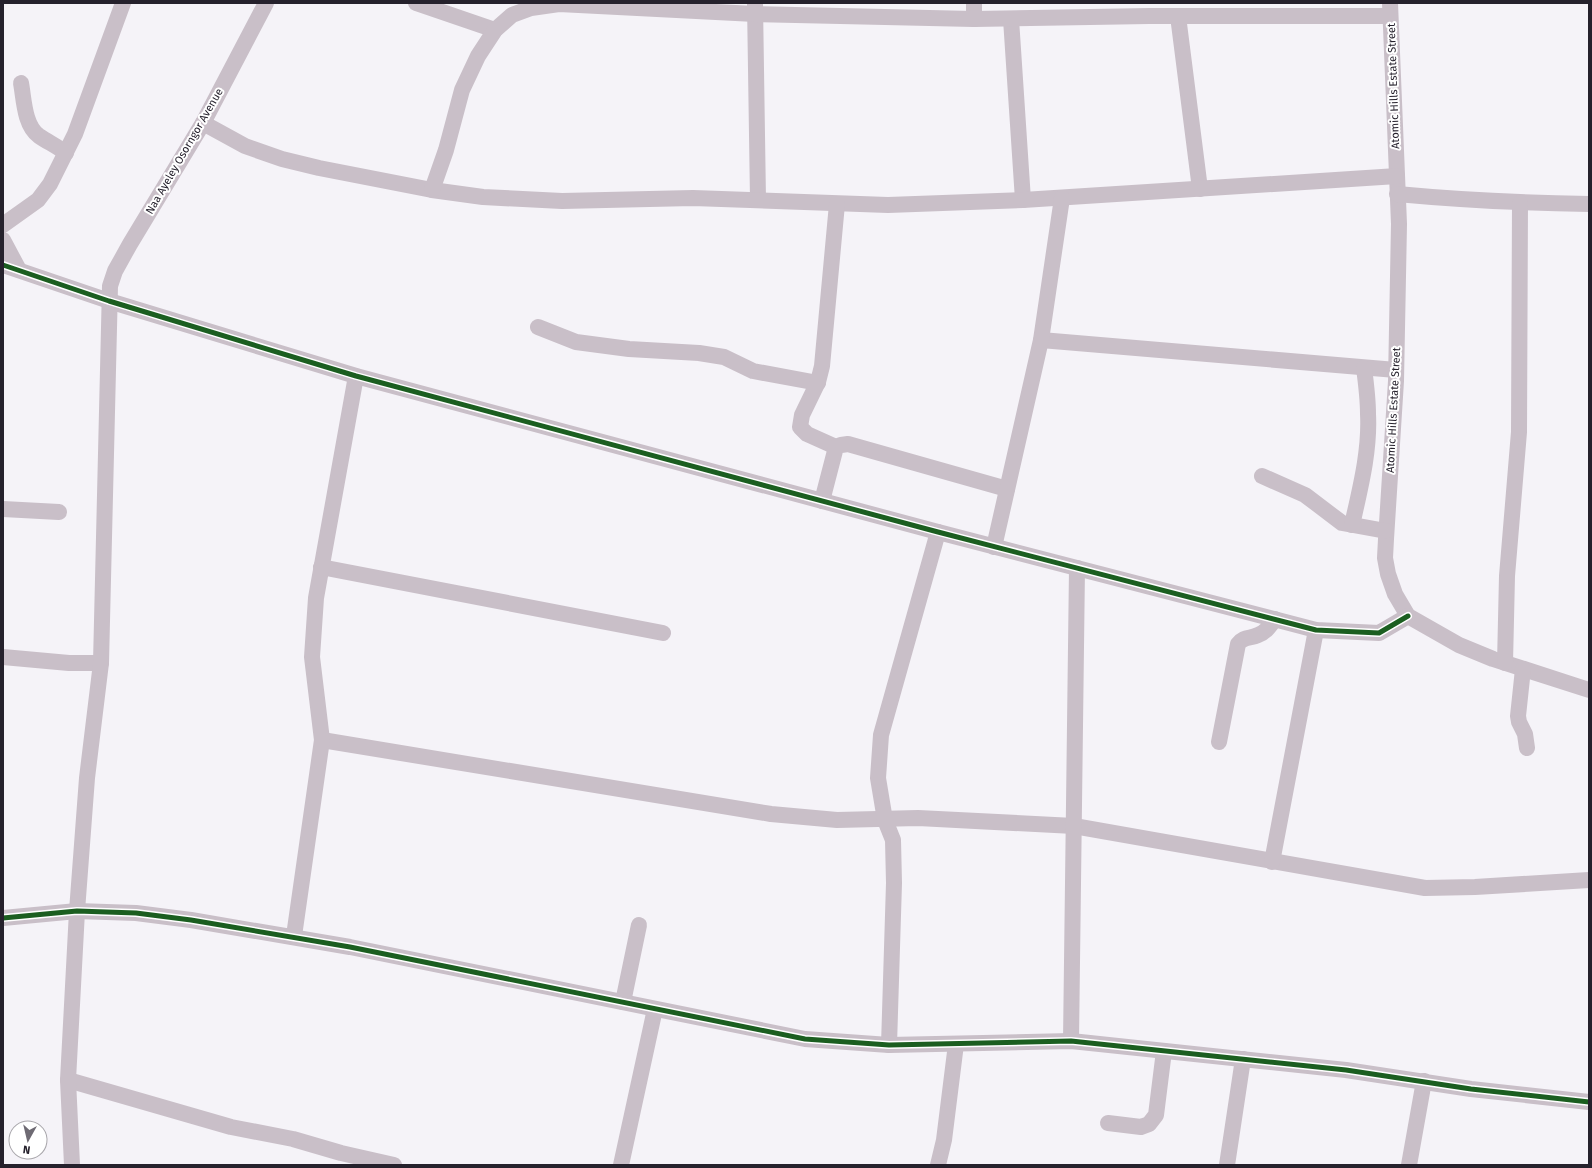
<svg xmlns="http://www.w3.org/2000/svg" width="1592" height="1168" viewBox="0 0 1592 1168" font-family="'Fira Sans',sans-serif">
  <rect width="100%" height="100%" fill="#f5f3f8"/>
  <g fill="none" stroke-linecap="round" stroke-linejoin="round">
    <!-- minor -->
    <g stroke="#c9bfc8" stroke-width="16">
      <path d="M416,3L495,30"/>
      <path d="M974,3V19"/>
      <path d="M1390,3L1399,224L1396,381L1386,539L1385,558L1388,574L1395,594L1408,616L1459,645L1493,659L1589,690"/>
      <path d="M755,4L758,200"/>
      <path d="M1178,16L1200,189"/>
      <path d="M1011,19L1023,200"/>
      <path d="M21,83C24,99 24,125 39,136C48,142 58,147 66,153"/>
      <path d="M203,123L245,146L282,159L319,168L432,190L483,197L562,201L693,198L888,205L1023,200L1397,176"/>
      <path d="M432,190L446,150L462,90L478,56L495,30L512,15L531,8L559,4L755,14L974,19L1149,16H1390"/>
      <path d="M1397,194C1461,200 1525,203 1589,204"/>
      <path d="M3,225L38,200L50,184L75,134L123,3"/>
      <path d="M3,240L19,270"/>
      <path d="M3,265L109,301L356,376L938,532L1316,630L1379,633L1408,616"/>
      <path d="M538,327L576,342L629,349L699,353L724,357L753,371L818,383"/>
      <path d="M1041,340L1396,370"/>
      <path d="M836,447L807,434L800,427L802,415L818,382L822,366L837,204"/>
      <path d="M1262,476L1305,495L1342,523L1386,531"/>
      <path d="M822,501L836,447L841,445L848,444L1007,489"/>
      <path d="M3,509L59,512"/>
      <path d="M1352,525C1360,489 1370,451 1368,414C1368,399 1366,383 1364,368"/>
      <path d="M994,547L1041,340L1062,198"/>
      <path d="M321,567L663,633"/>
      <path d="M3,657L69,663H101"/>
      <path d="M1505,663L1507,576L1519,432L1520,203"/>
      <path d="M1523,669L1518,716L1519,722L1525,734L1527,748"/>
      <path d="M322,740L771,814L837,820L918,818L1074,826L1425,888L1475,887L1589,880"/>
      <path d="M1219,742L1238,644C1244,636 1250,639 1258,635C1266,632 1270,626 1275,619"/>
      <path d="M1272,862L1316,630"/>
      <path d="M3,918L77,911L136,913L191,920L350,947L805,1039L889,1045L1071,1041L1346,1070L1471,1089L1589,1102"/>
      <path d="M294,936L322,740L312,657L316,598L356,376"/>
      <path d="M623,1002L639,925"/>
      <path d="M1071,1041L1077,568"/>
      <path d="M889,1045L894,883L893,840L885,820L878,778L881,735L938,532"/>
      <path d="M68,1080L231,1127L293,1139L341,1153L394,1165"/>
      <path d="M1108,1123L1141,1127L1149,1124L1156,1115L1164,1051"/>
      <path d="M72,1165L68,1080L77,911L87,778L101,663L110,286L115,271L130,244L203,123L266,3"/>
      <path d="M621,1165L655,1009"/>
      <path d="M938,1165L944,1140L956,1044"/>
      <path d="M1227,1165L1243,1059"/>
      <path d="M1409,1165L1424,1081"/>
    </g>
    <!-- cycleway casing -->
    <g stroke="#fff" stroke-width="8">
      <g id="cycleway">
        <path d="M3,265L109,301L356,376L938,532L1316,630L1379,633L1408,616"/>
        <path d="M3,918L77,911L136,913L191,920L350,947L805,1039L889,1045L1071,1041L1346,1070L1471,1089L1589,1102"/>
      </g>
    </g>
    <!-- cycleway -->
    <use href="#cycleway" stroke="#1b5e20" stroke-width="5"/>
  </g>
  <g text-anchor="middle" stroke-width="4" stroke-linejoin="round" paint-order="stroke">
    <!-- street labels -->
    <g font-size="11" fill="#25212c" stroke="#fff">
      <text transform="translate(1393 86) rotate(-92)" y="4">Atomic Hills Estate Street</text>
      <text transform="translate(184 151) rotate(-60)" y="4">Naa Ayeley Osorngor Avenue</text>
      <text transform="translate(1393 410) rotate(-87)" y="4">Atomic Hills Estate Street</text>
    </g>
  </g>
  <!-- border -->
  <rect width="1592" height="1168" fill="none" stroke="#25212c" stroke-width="8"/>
  <!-- north arrow -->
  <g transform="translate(28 1140) rotate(188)"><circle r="19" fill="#ffffff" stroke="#a8a6ab"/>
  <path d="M0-3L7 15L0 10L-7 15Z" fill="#6e6a73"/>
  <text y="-6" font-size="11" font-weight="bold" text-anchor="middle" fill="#25212c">N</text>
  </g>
</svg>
